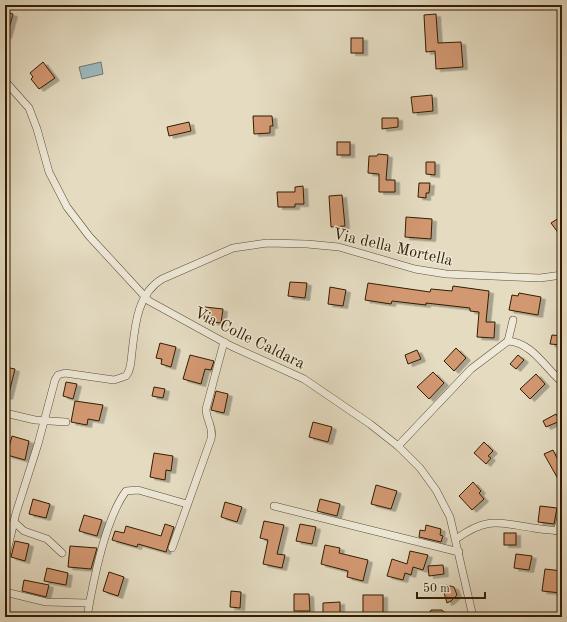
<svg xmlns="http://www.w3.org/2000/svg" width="567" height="622" viewBox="0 0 567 622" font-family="'Old Standard TT',serif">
  <defs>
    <filter id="shadow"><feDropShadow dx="4.5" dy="2.5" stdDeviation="0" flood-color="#0004"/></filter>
  </defs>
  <rect width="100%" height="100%" fill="#e4dbc1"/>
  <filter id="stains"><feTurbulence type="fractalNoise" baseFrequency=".005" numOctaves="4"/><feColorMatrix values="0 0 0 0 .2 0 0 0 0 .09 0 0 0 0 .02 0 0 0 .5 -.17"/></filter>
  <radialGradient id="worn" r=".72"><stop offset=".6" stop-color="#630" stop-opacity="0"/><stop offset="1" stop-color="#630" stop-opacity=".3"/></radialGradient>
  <!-- water -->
  <path fill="#9bb8be" stroke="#717a72" d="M101,62L103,74L82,79L79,67Z"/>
  <!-- building -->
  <g fill="#d29872" stroke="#321d00" filter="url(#shadow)">
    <path d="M5,12L13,14L7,36L5,35Z"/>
    <path d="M436,14L438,43L461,42L463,67L436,69L435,51L426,52L424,15Z"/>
    <rect x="351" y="38" width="12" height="15"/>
    <path d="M43,62L55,78L39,89L31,79L33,77L30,73Z"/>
    <path d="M432,95L433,111L413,113L411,97Z"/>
    <path d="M253,116H272L273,126H270V133L254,134Z"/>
    <path d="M382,118H398V127L382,129Z"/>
    <path d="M189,122L191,131L169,136L167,127Z"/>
    <rect x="337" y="142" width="13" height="13"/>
    <path d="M378,154L388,155L386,180H395V192H379V174L368,173L369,156H377Z"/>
    <path d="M426,162H435V175L426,174Z"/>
    <path d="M419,183H430L429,193H426V198L418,197Z"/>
    <path d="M303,186L304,204H295V207H278L277,192H295V187Z"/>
    <path d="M342,195L345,226L331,227L329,196Z"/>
    <path d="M562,216V238L551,223Z"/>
    <path d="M406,217L432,219L431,239L405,237Z"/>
    <path d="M290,282L307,283L305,298L288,296Z"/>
    <path d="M368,283L430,292L431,289L452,291L453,286L489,291L486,322H495L494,338L477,337L479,312L470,311V308L426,303V305L392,301L391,304L365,300Z"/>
    <path d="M330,287L346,290L343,306L328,304Z"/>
    <path d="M519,293L541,297L538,315L509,310L512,295L518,296Z"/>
    <path d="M205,307L223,309L221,323L204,321Z"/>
    <path d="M552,335L562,336V345L550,344Z"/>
    <path d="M160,343L176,347L171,367L161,364L162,359L156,358Z"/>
    <path d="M456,348L466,358L454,371L444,361Z"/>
    <path d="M417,350L421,359L408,364L405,355Z"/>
    <path d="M190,355L214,361L211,370L205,369L201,384L183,379Z"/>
    <path d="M518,355L524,360L516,369L510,364Z"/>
    <path d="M5,367L15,369L8,397L5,396Z"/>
    <path d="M433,372L444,383L429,399L417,387Z"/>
    <path d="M536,374L545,384L530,399L520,389Z"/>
    <path d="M66,382L77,384L73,399L63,396Z"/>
    <path d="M154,387L165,389L163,398L152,396Z"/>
    <path d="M216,391L228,394L224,413L211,410Z"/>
    <path d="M75,401L103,405L99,421L88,419L87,425L71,422Z"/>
    <path d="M556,414L560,421L546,427L543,421Z"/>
    <path d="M313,422L332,427L328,442L309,437Z"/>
    <path d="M12,436L29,441L25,460L7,455Z"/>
    <path d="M484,442L493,451L488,456L491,458L486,464L474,453Z"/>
    <path d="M553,450L562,468V486L544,454Z"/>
    <path d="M154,453L173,456L171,471L166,470L165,480L150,477Z"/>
    <path d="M473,482L481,491L479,493L484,499L472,510L459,496Z"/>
    <path d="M376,485L397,491L391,509L371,504Z"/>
    <path d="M33,499L50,504L46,518L29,514Z"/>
    <path d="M320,499L340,504L337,516L317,511Z"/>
    <path d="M225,502L242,507L237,522L221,517Z"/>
    <path d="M540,506L557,508L554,524L538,522Z"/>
    <path d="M84,515L102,520L97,536L79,531Z"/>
    <path d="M264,521L284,525L277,554L285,555L282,568L263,564L268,540L260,538Z"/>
    <path d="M165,524L174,527L166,552L138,544L137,547L112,540L115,531L124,533L126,526L161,536Z"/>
    <path d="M300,524L316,527L312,544L296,541Z"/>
    <path d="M426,525L441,529L440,535L443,536L441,542L419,537L420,530L425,531Z"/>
    <rect x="504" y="533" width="12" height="12"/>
    <path d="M15,541L29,544L25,561L11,557Z"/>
    <path d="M325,545L340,548L339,553L368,560L363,581L347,577L348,571L321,564Z"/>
    <path d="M70,546L97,548L91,569L68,567Z"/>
    <path d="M410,551L428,555L423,570L413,567L411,575L405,573L403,580L387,576L392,559L407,564Z"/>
    <path d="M516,554L532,556L529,570L514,568Z"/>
    <path d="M443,565L444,574L429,576L428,566Z"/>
    <path d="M47,568L68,573L66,585L44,581Z"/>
    <path d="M545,569L562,571L561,593L542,591Z"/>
    <path d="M109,572L124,577L118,596L103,591Z"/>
    <path d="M24,580L49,585L46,597L22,591Z"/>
    <path d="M446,585L454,587L457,595L451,601L447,603L443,589H445Z"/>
    <path d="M231,591L241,592L240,608L230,607Z"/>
    <path d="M294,594H309L310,611H294Z"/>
    <rect x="363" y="595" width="20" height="20"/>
    <path d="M340,602V617H323V603Z"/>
    <path d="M431,610H442L450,617H427Z"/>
  </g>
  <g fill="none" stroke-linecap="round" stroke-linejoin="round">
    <!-- street casing -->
    <g stroke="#5e4c30" stroke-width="8">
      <g id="street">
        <path d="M5,81L29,108L37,129L49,172L67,207L89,236L149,301L231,346L304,379L370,424L398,446L420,468L436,490L450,517L473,617"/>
        <path d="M508,341C533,343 545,368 562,382"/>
        <path d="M5,413L35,420L66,422"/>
        <path d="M398,446L471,369L508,341L513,320"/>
        <path d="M274,506L459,552"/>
        <path d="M14,522L24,531L47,539L62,553"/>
        <path d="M557,531L562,515"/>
        <path d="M456,539C488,516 499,523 534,528C544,530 553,530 562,531"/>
        <path d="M172,548L211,439C214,427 206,420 206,409L224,342"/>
        <path d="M5,560L16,513L38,444L55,380L58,375L65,373L114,380L126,376C131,370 131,361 132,352C135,326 137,294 162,279L233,248L267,243L307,244L339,247L415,269L446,274L540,278L562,275"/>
        <path d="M5,592L46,602L89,603"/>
        <path d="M87,617C93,582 105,519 126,491L138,490L187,504"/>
      </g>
    </g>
    <!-- street -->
    <use href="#street" stroke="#ede8d7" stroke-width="7"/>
  </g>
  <g text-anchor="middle" stroke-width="3" stroke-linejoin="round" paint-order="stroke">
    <!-- street labels -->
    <g font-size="16" fill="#321d00" stroke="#ede8d7">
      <text transform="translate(393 246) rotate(13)" y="6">Via della Mortella</text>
      <text transform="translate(250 337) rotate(26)" y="6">Via Colle Caldara</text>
    </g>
  </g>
  <!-- margin -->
  <rect width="567" height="622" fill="none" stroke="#e4dbc1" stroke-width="20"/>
  <rect x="6" y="6" width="555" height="610" fill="none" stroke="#321d00" stroke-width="2"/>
  <rect x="10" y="10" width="547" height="602" fill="none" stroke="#321d00"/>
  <!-- scale -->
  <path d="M417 592v6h68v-6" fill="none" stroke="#321d00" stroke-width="2"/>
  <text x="423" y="592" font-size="12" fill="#321d00" stroke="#ede8d7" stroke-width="3" paint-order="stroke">50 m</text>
  <rect width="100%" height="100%" filter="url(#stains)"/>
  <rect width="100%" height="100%" fill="url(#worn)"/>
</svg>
